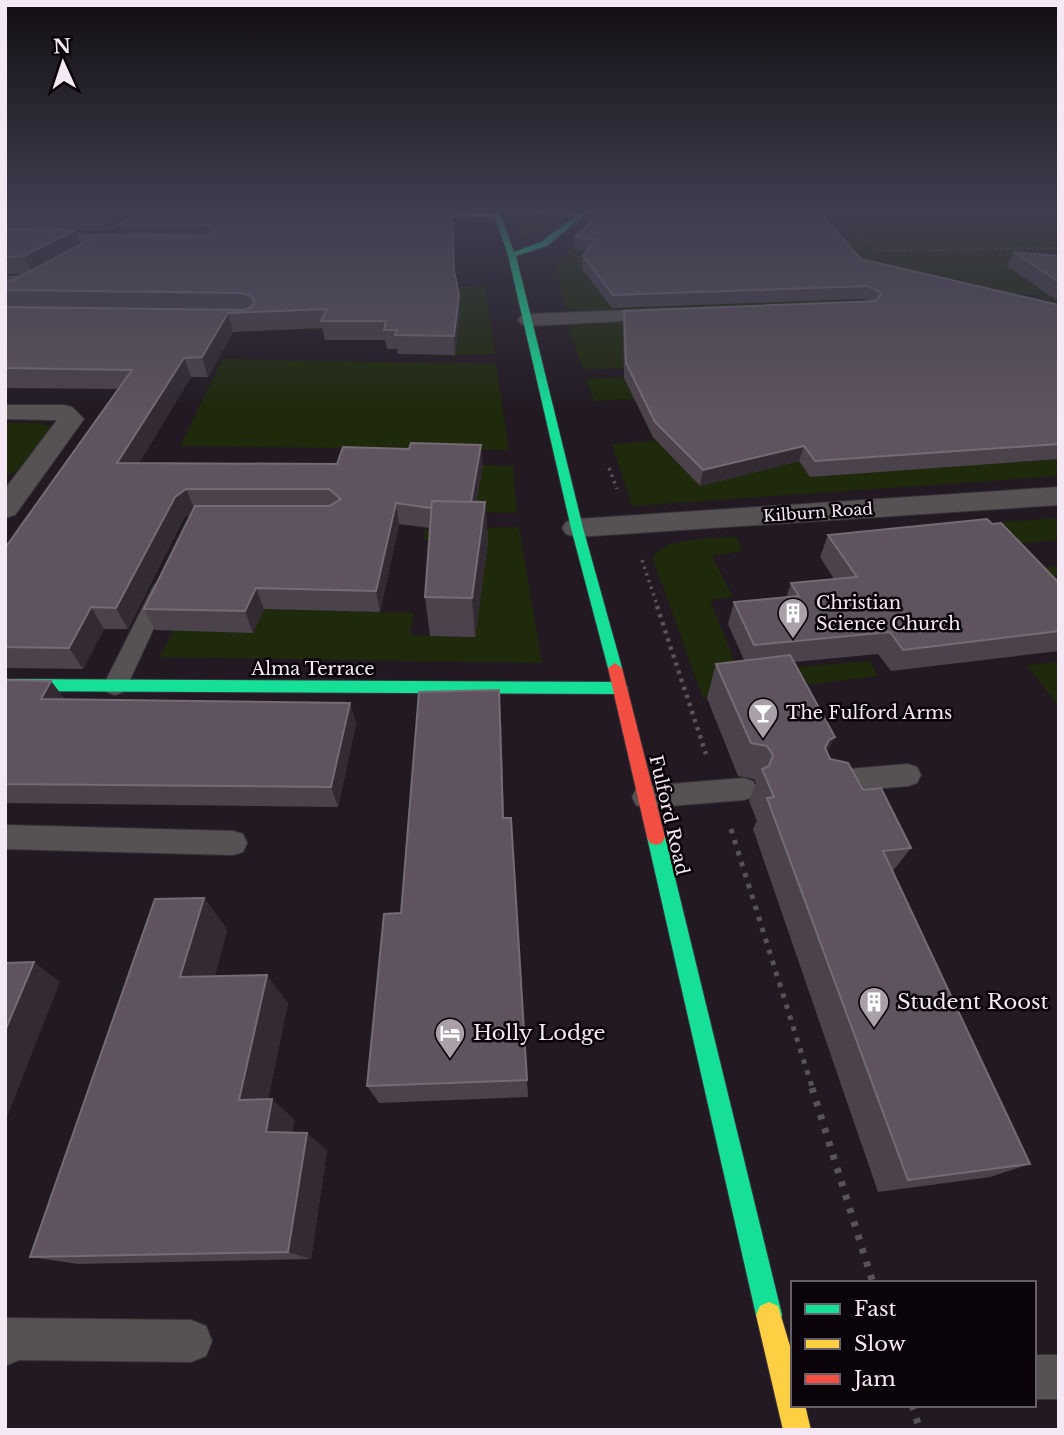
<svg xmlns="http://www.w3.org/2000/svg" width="1064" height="1435" font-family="'Libre Baskerville',serif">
  <rect width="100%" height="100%" fill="#221922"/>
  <!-- green -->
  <path fill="#1f290c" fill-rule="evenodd" d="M766,211H1059V308L1034,294L1010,295L950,466L1059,459V476L632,506L612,444L654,441L634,399L594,401L586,379L624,377L634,397L766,366L583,369L568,327L576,323L849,313L856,322L876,295L833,297L839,303L576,313L565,307L555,267L588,232L714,228ZM623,330L665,365L623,364ZM792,451L899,469L810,477Z
    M516,215L563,216L533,239L521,235Z
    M485,286L495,354L453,355L459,334L284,329L455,287ZM460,308L458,326L406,327L408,309Z
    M223,359L496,364L509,450L180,446Z
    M5,423H41L50,426V433L26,466L5,477Z
    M483,465L513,466L517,513L474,512Z
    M1059,518V540L1009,544L1030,568L1059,566V617L972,524Z
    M519,527L542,663L160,657L225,529L253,633L264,609L414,613L410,635L474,637L487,541L424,539L425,529Z
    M736,537L743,551L712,556L733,597L710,600L739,672L870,661L878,676L703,698L653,559C662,536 713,539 736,537Z
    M1059,662V707L1027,665Z"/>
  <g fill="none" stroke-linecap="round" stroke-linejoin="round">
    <!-- lane casing -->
    <g stroke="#3a333a" stroke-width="2">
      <path id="lane" d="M5,276H39L45,280L39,284H5Z
        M162,582L169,584L172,589L127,686L123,692L115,695L107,692L103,686L152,589L155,584Z
        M908,764L917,767L921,775L917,783L908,786L825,793L816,790L812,782L816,774L825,771Z
        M744,778L753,781L757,789L753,797L744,800L645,808L636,805L632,797L636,789L645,786Z
        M5,825L233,831L243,834L247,843L243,852L233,855L5,849Z
        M7,1318L191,1320L206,1326L212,1341L206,1356L191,1362L19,1360L5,1366Z
        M1034,1355H1059V1399H1034Z"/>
    </g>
    <!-- street casing -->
    <g stroke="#3a333a" stroke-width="2">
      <path id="street" d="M5,233L112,234L121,239L112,244L5,243Z
        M676,308L683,310L686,314L683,318L528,326L521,324L518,320L521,316L528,314Z
        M5,405H63L72,407L84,419L15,515L5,518V489L57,420L5,419Z
        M1059,487V505L577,537L566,534L562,528L566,522L577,519Z"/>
    </g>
    <!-- fast casing -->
    <g stroke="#3a333a" stroke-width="2">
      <path id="fast" d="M493,211H499L514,252L541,242L582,211H589L547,246L516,256L583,528L622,668L615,673L608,668L571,528L508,255Z
        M5,679L620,682L628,688L620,694L5,691Z
        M656,829L662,831L665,837L782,1315L778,1324L769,1328L760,1324L756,1315L647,837L650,831Z"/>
    </g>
    <!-- slow casing -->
    <g stroke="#3a333a" stroke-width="2">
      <path id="slow" d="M509,211L586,214L583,216Z
        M498,213L500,216L399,218L396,216Z
        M769,1302L778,1306L793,1356V1405H805L811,1430H783L756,1315L760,1306Z"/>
    </g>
    <!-- jam casing -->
    <g stroke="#3a333a" stroke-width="2">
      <path id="jam" d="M615,663L622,668L665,837L662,843L656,845L650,843L647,837L608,668Z"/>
    </g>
    <!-- path-far4 -->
    <path stroke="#585355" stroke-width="2" stroke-dasharray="2 2.5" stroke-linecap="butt" d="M836,211L878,251L1059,248"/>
    <!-- path-far3 -->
    <path stroke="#585355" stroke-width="3.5" stroke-dasharray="2.5 4.5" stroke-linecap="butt" d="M609,468L617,489
      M642,560L658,608"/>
    <!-- path-far2 -->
    <path stroke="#585355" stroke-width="4.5" stroke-dasharray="3.5 5" stroke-linecap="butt" d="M657,606L706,754"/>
    <!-- path-far1 -->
    <path stroke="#585355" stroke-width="5" stroke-dasharray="4.5 7" stroke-linecap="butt" d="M731,829L813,1090"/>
    <!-- path -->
    <path stroke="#585355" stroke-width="7" stroke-dasharray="5 9" stroke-linecap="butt" d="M812,1088L873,1283
      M912,1405L920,1430"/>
    <!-- lane -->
    <use href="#lane" fill="#565152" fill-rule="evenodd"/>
    <!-- street -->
    <use href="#street" fill="#565152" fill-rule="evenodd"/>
    <!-- fast -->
    <use href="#fast" fill="#16e098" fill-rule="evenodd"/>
    <!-- slow -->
    <use href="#slow" fill="#ffcf43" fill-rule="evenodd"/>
    <!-- jam -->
    <use href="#jam" fill="#f24e42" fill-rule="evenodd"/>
  </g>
  <!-- wall -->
  <path fill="#4c424c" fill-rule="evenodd" d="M5,211H452L455,274L460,313L455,355L398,354L397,349H387L385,340H325L322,328L233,332L208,377H191L139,463L483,465L476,502H485L488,541L475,637L430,636L425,597L430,528L399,524L380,612L264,609L253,633L155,630L144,609L192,512L184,518L128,629H104L83,669L5,668V548L118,389L5,388V282L6,284L26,274H5ZM119,226L122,235L81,244L76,231H110Z
    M599,211H673L737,219L738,218L736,216L700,211H808L807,214L861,259L1059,305V459L810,477L799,461L700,486L653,437L624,378L623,325L624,311L868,301L864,299L612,308L582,269L583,256L587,251L574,249L575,237L602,211Z
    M1014,252L1059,256V302L1007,266Z
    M828,535L1059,583V651L891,671L878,654L794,662L830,759L863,790L911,848L893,871L1030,1164L990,1177L878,1192L753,829L757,821L749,801L756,783L754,779L738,776L707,698L716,664L744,660L728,624L734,602L786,598L791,583L834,579L820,557Z
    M5,680L51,681L65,700L350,703L356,724L338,807L5,803Z
    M501,721L504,818L527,1080L528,1097L379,1103L367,1086L401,913Z
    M204,898L227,930L215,976L288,1003L268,1099L294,1119L292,1132L327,1150L311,1259L78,1264L30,1257Z"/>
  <!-- shaded-wall -->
  <path fill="#332a33" d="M112,211H148L118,225L119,226L110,231L103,215Z
    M75,230L82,246L32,273L24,256Z
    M459,295L460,313L455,355L454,336Z
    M228,313L233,332L208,377L202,357Z
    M184,358L191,377L127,483L117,463Z
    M481,445L483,465L471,534L469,513Z
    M804,446L799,461L700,486L703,470Z
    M186,489L195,510L184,518L128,629L116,608L175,497Z
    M485,502L488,541L475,637L472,598Z
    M396,503L399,524L380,612L376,591Z
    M256,588L264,609L253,633L245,611Z
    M91,607L104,629L83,669L69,648Z
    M51,681L67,702L41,699Z
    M499,690L501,721L504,847L503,818Z
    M350,703L356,724L338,807L331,787Z
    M835,737L818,770L813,773L829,740Z
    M204,898L227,930L208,1004L180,977Z
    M34,962L60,982L5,1122V1031Z
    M267,975L288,1003L264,1119L239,1100Z
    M272,1099L294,1119L289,1149L266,1132Z
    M307,1133L327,1150L311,1259L288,1252Z"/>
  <!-- building -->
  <path fill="#5e535e" stroke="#756b75" stroke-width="2" d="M5,211H112L103,215L5,214Z
    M145,211H452L454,270L459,295L454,336L395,335L397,330H384L386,321H321L327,309L228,313L202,357L184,358L117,463L337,464L343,447L409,449L411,443L481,445L471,502L432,501L431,508L396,503L376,591L256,588L245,611L144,609L195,506H329L341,499L329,489H186L175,497L116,608L91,607L69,648L5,647V548L132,370L5,368V307L242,310L250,308L255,302L251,296L242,293L5,290V284L99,235L206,236L215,231L206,225H118Z
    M602,211H673L737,219L748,212L746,211H806L805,214L823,216L861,259L1059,305V444L815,461L804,446L703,470L655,422L626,363L624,311L876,301L881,293L868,286L613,295L583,256L595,240L575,237Z
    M5,229L75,230L24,256L5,257Z
    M1014,252L1059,256V282Z
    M432,501L485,502L472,598L425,597Z
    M987,519L992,524L1001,523L1059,583V631L903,650L890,632L754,645L734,602L799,596L791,583L857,577L828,535Z
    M790,655L835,737L829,740L825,748L830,759L848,763L863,790L881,788L911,848L883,851L1030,1164L908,1180L767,798L774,797L762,769L769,766L773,755L767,746L751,743L716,664Z
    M5,680L51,681L41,699L350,703L331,787L5,784Z
    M499,690L503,818H511L527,1080L367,1086L384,914L401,913L419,692Z
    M204,898L180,977L267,975L239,1100L272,1099L266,1132L307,1133L288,1252L30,1257L155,899Z
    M34,962L5,1031V963Z"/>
  <!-- sky -->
  <linearGradient id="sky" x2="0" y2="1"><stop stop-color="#130e13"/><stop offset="0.51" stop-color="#3e3e4f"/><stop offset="1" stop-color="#3e3e4f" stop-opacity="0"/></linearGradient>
  <rect width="1064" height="412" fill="url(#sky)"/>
  <!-- icons -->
  <defs>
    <g id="building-pin" transform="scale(1.575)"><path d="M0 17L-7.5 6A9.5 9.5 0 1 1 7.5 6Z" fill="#aaa0aa" stroke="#0a040a"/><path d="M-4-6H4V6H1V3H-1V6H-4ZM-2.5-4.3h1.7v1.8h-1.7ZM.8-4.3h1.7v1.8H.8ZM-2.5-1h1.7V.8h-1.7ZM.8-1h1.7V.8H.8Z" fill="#fff"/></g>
    <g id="bar-pin" transform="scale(1.575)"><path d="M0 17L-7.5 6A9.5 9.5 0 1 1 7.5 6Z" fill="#aaa0aa" stroke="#0a040a"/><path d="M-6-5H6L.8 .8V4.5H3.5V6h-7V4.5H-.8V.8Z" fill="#fff"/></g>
    <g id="hotel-pin" transform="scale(1.575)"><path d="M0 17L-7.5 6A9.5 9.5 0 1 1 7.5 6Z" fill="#aaa0aa" stroke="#0a040a"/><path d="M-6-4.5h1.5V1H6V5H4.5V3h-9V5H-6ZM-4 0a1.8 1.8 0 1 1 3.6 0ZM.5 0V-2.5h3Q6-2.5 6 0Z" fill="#fff"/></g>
  </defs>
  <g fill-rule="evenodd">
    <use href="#building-pin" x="793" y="613"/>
    <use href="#bar-pin" x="763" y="713"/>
    <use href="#building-pin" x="874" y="1002"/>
    <use href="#hotel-pin" x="450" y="1033"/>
  </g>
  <g text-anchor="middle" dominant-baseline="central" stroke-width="5" stroke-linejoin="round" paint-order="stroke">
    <!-- far-street labels -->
    <g font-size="16" fill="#f3e8f3" stroke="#0a040a">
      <text transform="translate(818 512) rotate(-4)">Kilburn Road</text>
    </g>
    <!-- poi labels -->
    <g font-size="18" fill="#f3e8f3" stroke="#0a040a" text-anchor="start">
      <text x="816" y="603">Christian<tspan x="816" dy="21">Science Church</tspan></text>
      <text x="786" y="713">The Fulford Arms</text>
    </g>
    <!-- street labels -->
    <g font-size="18" fill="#f3e8f3" stroke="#0a040a">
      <text x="313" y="669">Alma Terrace</text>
      <text transform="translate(669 815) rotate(77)">Fulford Road</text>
    </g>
    <!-- near-poi labels -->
    <g font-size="21" fill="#f3e8f3" stroke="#0a040a" text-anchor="start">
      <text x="897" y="1002">Student Roost</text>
      <text x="473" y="1033">Holly Lodge</text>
    </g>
  </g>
  <!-- border -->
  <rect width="1064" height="1435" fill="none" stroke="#f3e8f3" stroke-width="14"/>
  <!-- legend -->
  <rect x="791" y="1281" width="245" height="126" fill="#0a040a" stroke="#675f67" stroke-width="2"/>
  <rect x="805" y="1304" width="35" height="10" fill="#16e098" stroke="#675f67" stroke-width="2"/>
  <text x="854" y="1316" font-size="21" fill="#f3e8f3">Fast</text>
  <rect x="805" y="1339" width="35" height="10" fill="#ffcf43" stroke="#675f67" stroke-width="2"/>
  <text x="854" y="1351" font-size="21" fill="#f3e8f3">Slow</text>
  <rect x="805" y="1374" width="35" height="10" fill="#f24e42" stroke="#675f67" stroke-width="2"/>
  <text x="854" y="1386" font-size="21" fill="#f3e8f3">Jam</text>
  <!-- north arrow -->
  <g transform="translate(63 63) rotate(357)" stroke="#0a040a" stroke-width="5" paint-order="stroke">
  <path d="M0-5L12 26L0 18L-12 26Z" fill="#f3e8f3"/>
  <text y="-10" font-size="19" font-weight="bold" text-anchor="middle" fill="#f3e8f3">N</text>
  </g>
</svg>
